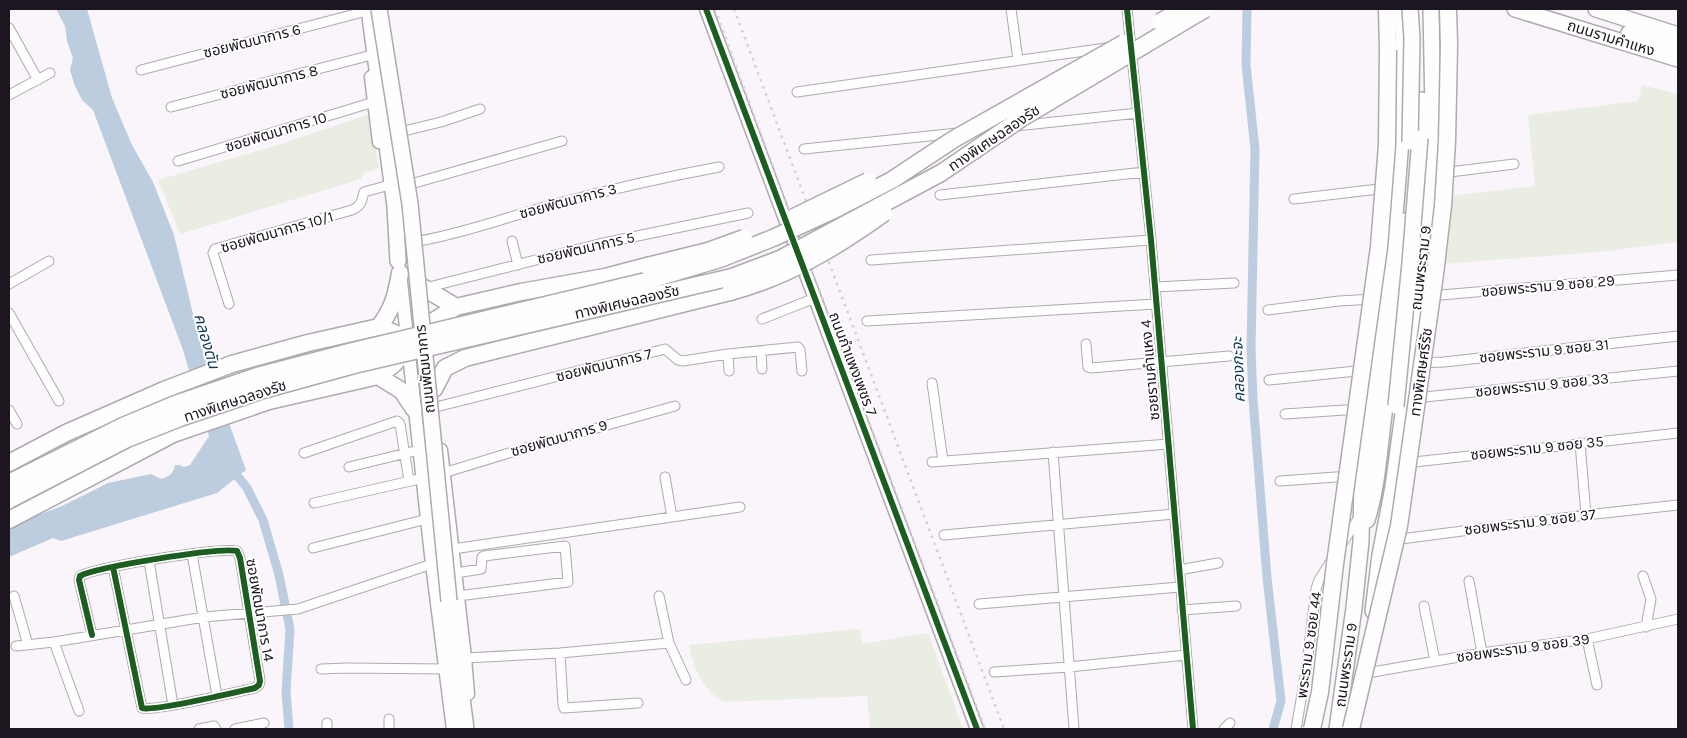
<svg xmlns="http://www.w3.org/2000/svg" width="1687" height="738" font-family="Karla,'Noto Sans Thai',sans-serif">
  <rect width="100%" height="100%" fill="#faf5fa"/>
  <!-- green -->
  <path fill="#eaede2" d="M1642,85L1678,94V242L1598,252L1429,265L1436,198L1535,186L1528,115L1638,101Z
    M370,114L379,168L364,173L361,179L180,234L158,180L284,143Z
    M860,629L862,644L928,633L963,729H870L867,696L724,702C704,692 692,666 689,645Z"/>
  <!-- water -->
  <path fill="#bccde0" d="M56,9H87L112,98L132,145L153,182L174,235L200,343L246,470L217,493L61,541L53,538L9,557V526L62,506L108,483L151,474L161,479C168,477 174,474 175,465H179L184,467L190,465L209,436L183,350L93,110L82,100L75,86L70,70L73,58L67,41L65,26Z"/>
  <g fill="none" stroke-linecap="round" stroke-linejoin="round">
    <!-- canal -->
    <path stroke="#bccde0" stroke-width="9" d="M1247,9L1246,65L1255,149L1251,349L1253,399L1267,578L1281,701L1273,729
      M231,468L247,488L263,520L279,575L290,629L286,692L289,729"/>
    <!-- street casing -->
    <g stroke="#afa9b0" stroke-width="11">
      <path id="street" d="M1011,9L1018,60
        M1127,9L1151,240L1193,729
        M9,28L38,80
        M141,70L363,12
        M797,92L1106,48
        M9,95L50,73
        M171,107L368,56
        M1016,126L1138,113
        M404,131L441,122L480,109
        M804,149L958,133
        M178,161L374,102
        M1442,173L1514,164
        M411,184L562,141
        M940,195L1144,172
        M1294,199L1387,188
        M419,241C467,233 512,215 559,203C612,189 665,177 719,167
        M512,241L518,265
        M871,260L1151,240
        M9,284L49,261
        M1155,287L1234,283
        M425,288L599,244L748,213
        M1429,296L1678,275
        M229,304L213,253L215,249L352,210C361,206 362,201 364,192L386,186
        M1268,310L1339,301L1374,299
        M9,313L59,401
        M762,319L815,298
        M867,321L1156,304
        M1086,344L1088,367L1091,368L1229,356
        M761,351L762,369
        M728,354L729,371
        M1420,363L1444,362L1678,336
        M1269,380L1366,370
        M932,383L943,461
        M1415,398L1678,371
        M436,407L665,349L678,360L683,361L728,354L798,347L800,350L802,371
        M9,410L17,424
        M1285,414L1360,409
        M1580,443L1586,515
        M1053,452L1074,729
        M304,453L397,421L400,424L409,481
        M932,462L1169,444
        M1405,463L1678,433
        M349,467L419,450
        M440,474L522,449L675,406
        M665,477L672,517
        M1280,481L1350,476
        M314,503L428,477
        M944,535L1174,514
        M1393,540L1586,515L1678,505
        M1341,545L1360,516
        M313,548L427,519
        M453,549L740,507
        M192,554L217,696
        M149,561L173,705
        M1179,570L1218,563
        M456,573L481,569L482,557L484,556L565,546L568,582L458,596
        M1643,576L1651,599L1646,627
        M1469,581L1482,653
        M14,596L28,645
        M659,596L669,643L686,680
        M979,604L1180,587
        M1424,606L1435,661
        M1182,610L1236,606
        M92,635L79,580L80,576C97,567 219,547 237,551L240,558L260,681L259,685L255,688C237,692 153,712 142,708L113,567
        M1587,639L1597,685
        M54,642L79,711
        M16,646L54,642L204,617L298,609L432,564
        M560,653L563,705L564,708L638,703
        M465,658L560,653L669,643
        M321,669L347,668L445,669
        M994,672L1069,667L1186,655
        M1367,673L1482,653L1587,639L1678,619
        M389,719V729
        M327,723V729
        M199,729L214,726L216,729
        M235,729L264,723
        M1224,729L1230,723
        M1296,729L1306,671L1316,589L1319,580L1333,558"/>
    </g>
    <!-- secondary casing -->
    <g stroke="#afa9b0" stroke-width="15">
      <path id="secondary" d="M706,9L977,729
        M371,77L379,142
        M401,282L432,564L453,729
        M441,450L465,658L468,694"/>
    </g>
    <!-- primary casing -->
    <g stroke="#afa9b0" stroke-width="18">
      <path id="primary" d="M369,9L395,206L398,261
        M1515,9L1678,59
        M1596,9L1678,35
        M1629,33L1678,48
        M1420,138L1422,100
        M1367,520C1377,488 1379,455 1383,422C1392,355 1400,288 1405,221
        M449,601L466,729
        M1373,611L1380,555L1393,487L1426,244L1431,164L1433,111L1431,9
        M1337,729L1354,608L1361,541L1362,475L1377,369L1384,299L1392,253L1403,116L1404,62L1402,9"/>
    </g>
    <!-- highway casing -->
    <g stroke="#afa9b0" stroke-width="19">
      <path id="highway" d="M1387,9L1388,50
        M424,288L456,307
        M427,325L456,307L521,292L605,277L647,266
        M379,327C393,308 396,296 400,273
        M378,376L402,391L414,409
        M434,389L445,368L465,358L730,292
        M9,463L66,433L164,390L232,364L308,343L379,327L407,338
        M9,520L173,434L269,401L378,376L394,364L408,348"/>
    </g>
    <!-- street -->
    <use href="#street" stroke="#fefefe" stroke-width="9"/>
    <!-- secondary -->
    <use href="#secondary" stroke="#fefefe" stroke-width="12"/>
    <!-- primary -->
    <use href="#primary" stroke="#fefefe" stroke-width="15"/>
    <!-- highway -->
    <use href="#highway" stroke="#fefefe" stroke-width="16"/>
    <!-- rail -->
    <path stroke="#d2d0d3" stroke-width="2.5" stroke-dasharray="2.5 5" stroke-linecap="butt" d="M715,9L784,197L985,729
      M734,9L1004,729"/>
    <!-- primary-bridge casing -->
    <g stroke="#afa9b0" stroke-width="18" stroke-linecap="butt">
      <path id="primary-bridge" d="M379,9L410,204L449,601
        M1410,9L1412,38L1410,142
        M1396,406L1410,263L1420,138"/>
    </g>
    <!-- highway-bridge casing -->
    <g stroke="#afa9b0" stroke-width="19" stroke-linecap="butt">
      <path id="highway-bridge" d="M1160,22L1183,9
        M794,217L868,181
        M647,266L708,251L744,238
        M730,292C787,277 837,247 884,213
        M9,483L123,426L178,403L257,376L349,352L646,281L720,259L773,238L836,209L892,180L954,139L1124,43
        M9,500L127,439L180,418L263,390L354,365L732,277L780,259L941,173L1025,116L1205,9
        M1312,729L1320,692L1335,564L1379,247L1387,145L1388,50
        M1351,729L1399,526L1435,274L1443,206L1447,141L1449,45L1448,9"/>
    </g>
    <!-- primary-bridge -->
    <use href="#primary-bridge" stroke="#fefefe" stroke-width="15"/>
    <!-- highway-bridge -->
    <use href="#highway-bridge" stroke="#fefefe" stroke-width="16"/>
    <!-- cycleway casing -->
    <g stroke="#fff" stroke-width="9">
      <path id="cycleway" d="M706,9L977,729
        M1127,9L1151,240L1193,729
        M92,635L79,580L80,576C97,567 219,547 237,551L240,558L260,681L259,685L255,688C237,692 153,712 142,708L113,567"/>
    </g>
    <!-- cycleway -->
    <use href="#cycleway" stroke="#1b5e20" stroke-width="6"/>
  </g>
  <g text-anchor="middle" dominant-baseline="central" stroke-width="4" stroke-linejoin="round" paint-order="stroke">
    <!-- street labels -->
    <g font-size="15" fill="#1d151f" stroke="#fff">
      <text transform="translate(1611 38) rotate(17)">ถนนรามคำแหง</text>
      <text transform="translate(252 41) rotate(-14)">ซอยพัฒนาการ 6</text>
      <text transform="translate(269 82) rotate(-14)">ซอยพัฒนาการ 8</text>
      <text transform="translate(276 132) rotate(-17)">ซอยพัฒนาการ 10</text>
      <text transform="translate(994 138) rotate(-34)">ทางพิเศษฉลองรัช</text>
      <text transform="translate(568 201) rotate(-15)">ซอยพัฒนาการ 3</text>
      <text transform="translate(277 232) rotate(-16)">ซอยพัฒนาการ 10/1</text>
      <text transform="translate(586 248) rotate(-13)">ซอยพัฒนาการ 5</text>
      <text transform="translate(1421 268) rotate(-83)">ถนนพระราม 9</text>
      <text transform="translate(1548 286) rotate(-5)">ซอยพระราม 9 ซอย 29</text>
      <text transform="translate(627 302) rotate(-13)">ทางพิเศษฉลองรัช</text>
      <text transform="translate(1544 351) rotate(-6)">ซอยพระราม 9 ซอย 31</text>
      <text transform="translate(853 364) rotate(69)">ถนนกำแพงเพชร 7</text>
      <text transform="translate(604 365) rotate(-14)">ซอยพัฒนาการ 7</text>
      <text transform="translate(425 369) rotate(-96)">ถนนพัฒนาการ</text>
      <text transform="translate(1150 370) rotate(-95)">ซอยรามคำแหง 4</text>
      <text transform="translate(1421 372) rotate(-82)">ทางพิเศษศรีรัช</text>
      <text transform="translate(1542 385) rotate(-6)">ซอยพระราม 9 ซอย 33</text>
      <text transform="translate(235 401) rotate(-18)">ทางพิเศษฉลองรัช</text>
      <text transform="translate(559 438) rotate(-16)">ซอยพัฒนาการ 9</text>
      <text transform="translate(1537 448) rotate(-6)">ซอยพระราม 9 ซอย 35</text>
      <text transform="translate(1530 522) rotate(-7)">ซอยพระราม 9 ซอย 37</text>
      <text transform="translate(260 610) rotate(80)">ซอยพัฒนาการ 14</text>
      <text transform="translate(1309 645) rotate(-82)">พระราม 9 ซอย 44</text>
      <text transform="translate(1523 648) rotate(-8)">ซอยพระราม 9 ซอย 39</text>
      <text transform="translate(1346 665) rotate(-82)">ถนนพระราม 9</text>
    </g>
    <!-- water labels -->
    <g font-size="16" font-style="italic" fill="#0f385a" stroke="#fff">
      <text transform="translate(207 341) rotate(74)">คลองตัน</text>
      <text transform="translate(1238 370) rotate(-92)">คลองกะจะ</text>
    </g>
  </g>
  <!-- border -->
  <rect width="1687" height="738" fill="none" stroke="#1d151f" stroke-width="20"/>
</svg>
